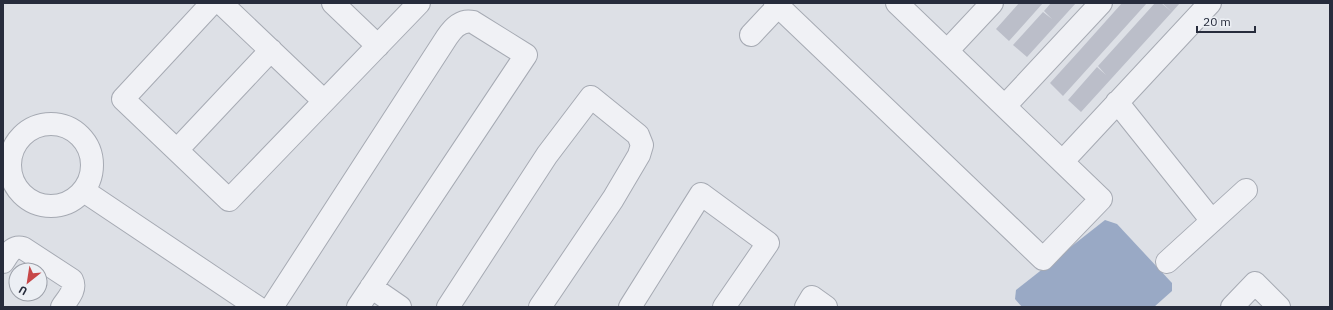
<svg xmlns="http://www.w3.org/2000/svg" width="1333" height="310" font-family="'IBM Plex Sans',sans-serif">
  <rect width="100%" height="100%" fill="#dde0e6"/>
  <!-- water -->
  <path fill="#99a9c5" d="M1105,220L1117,224L1172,283V291L1154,307H1022L1015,299L1016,290Z"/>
  <!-- building -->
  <path fill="#bbbec9" d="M1019,3H1043L1009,41L996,29Z
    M1051,3H1076L1027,57L1013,45L1043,12L1052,19L1044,11Z
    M1122,3H1147L1063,96L1050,83L1080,50L1088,58L1080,50Z
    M1155,3H1161L1172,12L1081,112L1068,100L1097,67L1106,75L1098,66Z
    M1162,3H1180L1172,12Z"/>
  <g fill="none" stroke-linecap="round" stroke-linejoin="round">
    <!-- minor casing -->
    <g stroke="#a6aab3" stroke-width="24">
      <path id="minor" d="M212,3L123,99L229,200L419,3
        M221,3L324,101
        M333,3L378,46
        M775,3L1043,259L1101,199L897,3
        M751,35L781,3
        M947,51L992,3
        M1117,102L1212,221
        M1005,106L1101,3
        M10 165a41 41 0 1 1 82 0a41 41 0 1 1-82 0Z
        M177,150L271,50
        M1063,161L1210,3
        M84,191L257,307
        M3,262C8,255 12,245 23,248L72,280C77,290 67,299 62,307
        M1167,262L1246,190
        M371,287L400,307
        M272,307L447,37C453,28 461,19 473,22L526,55L358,307
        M448,307L547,155L591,97L638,135L642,145L639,155L613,199L540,307
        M630,307L701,194L768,243L724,307
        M806,307L812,297L826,307
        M1232,307L1255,283L1279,307"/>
    </g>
    <!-- minor -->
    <use href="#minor" stroke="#f0f1f5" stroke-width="22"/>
  </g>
  <!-- border -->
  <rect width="1333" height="310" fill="none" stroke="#272c3c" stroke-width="8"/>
  <!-- north arrow -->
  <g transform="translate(28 282) rotate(210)"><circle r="19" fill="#eceff4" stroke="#9da1aa"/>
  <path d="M0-3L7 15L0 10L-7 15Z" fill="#c74748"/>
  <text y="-6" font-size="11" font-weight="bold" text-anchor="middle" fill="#272c3c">U</text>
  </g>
  <!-- scale -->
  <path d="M1197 26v6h58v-6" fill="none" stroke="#272c3c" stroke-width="2"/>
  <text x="1203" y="26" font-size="12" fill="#272c3c" stroke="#eceff4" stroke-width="3" paint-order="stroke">20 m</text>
</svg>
